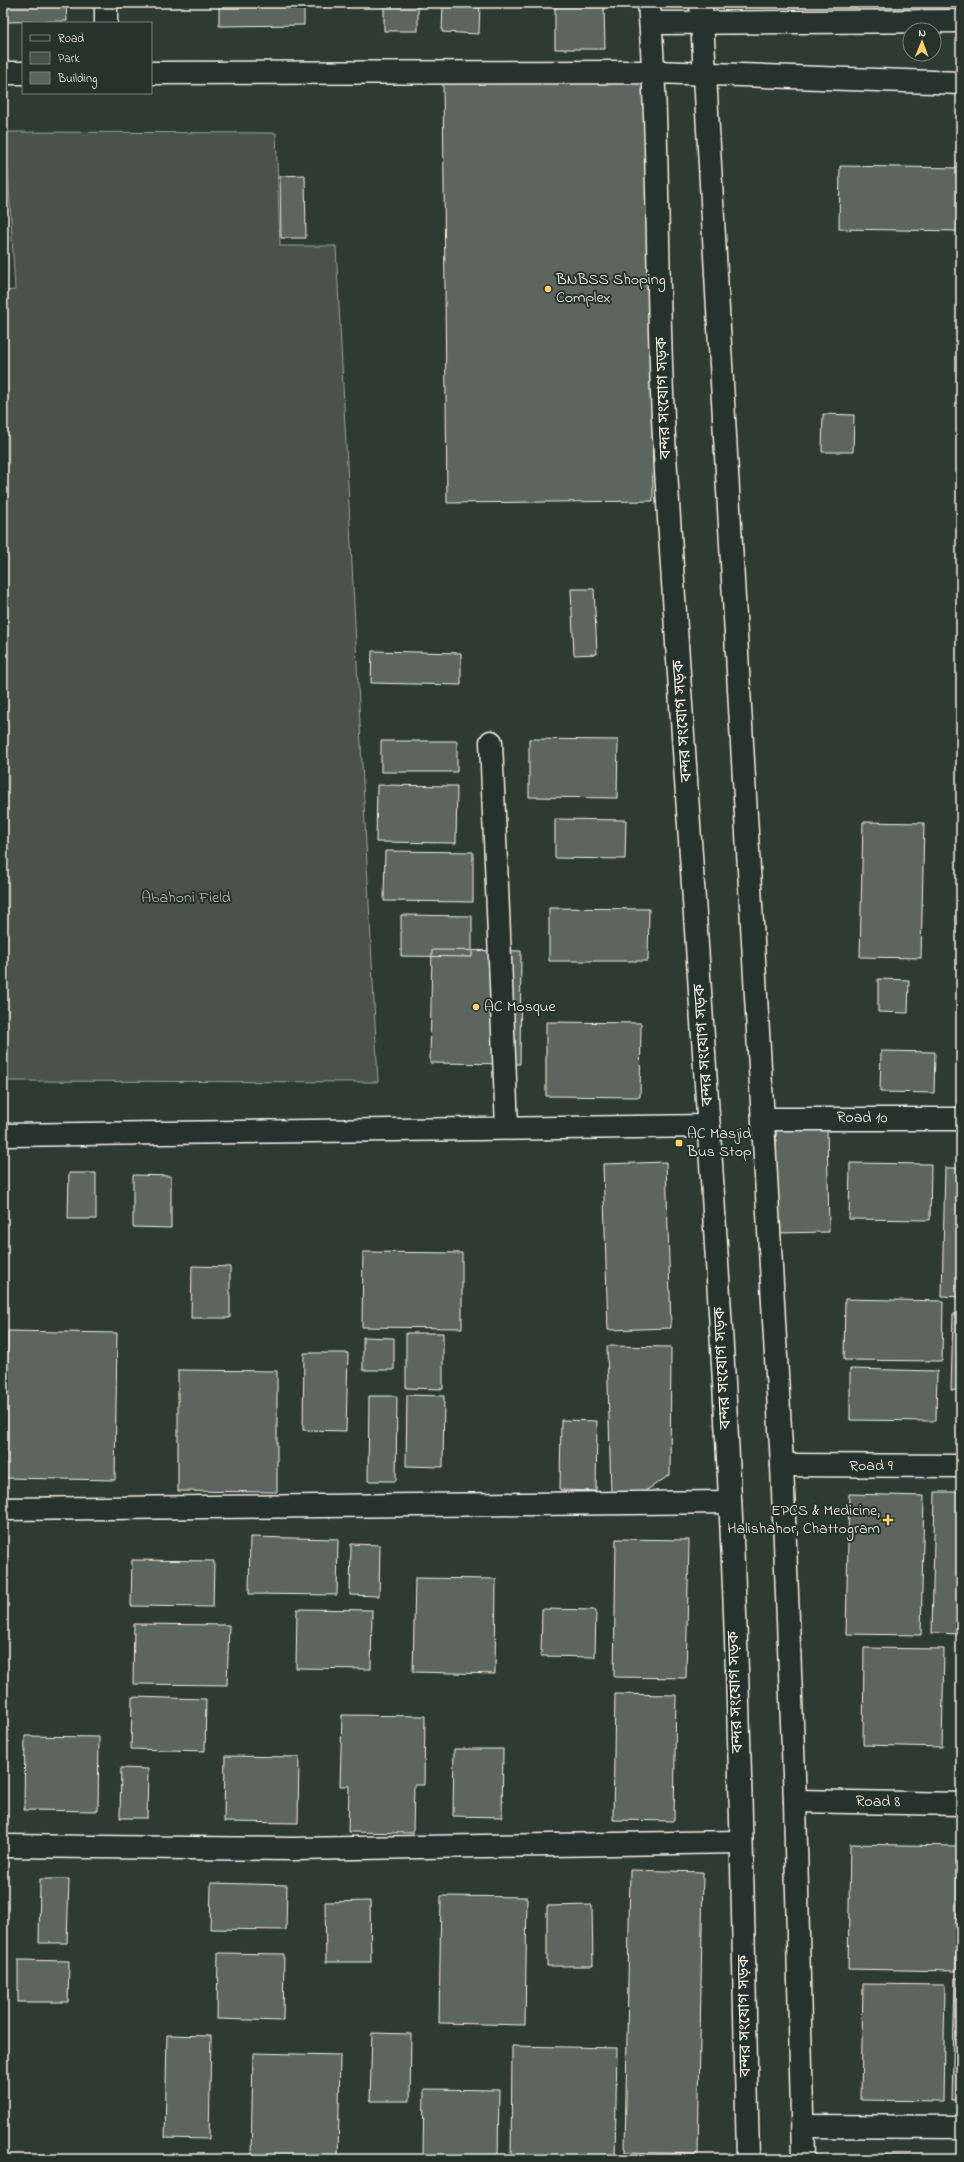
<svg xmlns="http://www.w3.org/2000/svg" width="964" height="2162" font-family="'Indie Flower','Noto Sans Bengali',sans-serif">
  <rect width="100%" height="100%" fill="#2e3b34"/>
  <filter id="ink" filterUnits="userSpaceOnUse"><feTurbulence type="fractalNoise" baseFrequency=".025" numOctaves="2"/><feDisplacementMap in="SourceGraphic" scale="8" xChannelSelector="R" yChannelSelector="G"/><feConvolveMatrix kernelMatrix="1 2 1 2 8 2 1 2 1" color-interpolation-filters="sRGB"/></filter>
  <g filter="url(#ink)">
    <!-- green -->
    <path fill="#48524c" stroke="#9ea29a" d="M6,132L276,133L280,246H336L378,1082L3,1081V291L15,290Z"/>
    <!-- building -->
    <path fill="#5c655e" stroke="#f4f1e8" d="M3,3H66L67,21L3,22Z
      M219,3H304V25L219,26Z
      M384,3H418V31H384Z
      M443,3H480L479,34L442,32Z
      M891,3H943V4Z
      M555,6H604L605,49H555Z
      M649,75L653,501L447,503L443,77Z
      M840,166L959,168L958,231L839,229Z
      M305,175L306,238H281L280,176Z
      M823,414L854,415L853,452H822Z
      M571,589H594L597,654L574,655Z
      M372,651L461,653V685L371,683Z
      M529,739L618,740L617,798L529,797Z
      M381,741H457V772H381Z
      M377,785L457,786L456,843L376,842Z
      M555,819L626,820L625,859L555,858Z
      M863,822L924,823L921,958L860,957Z
      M385,851L473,852V902L384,901Z
      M549,908L649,909L648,961H549Z
      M401,915L472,916V957L401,956Z
      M432,950L521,951L520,1064L430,1063Z
      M878,979L909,980L908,1013L878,1012Z
      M546,1022L641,1023L640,1097L546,1096Z
      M881,1051L935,1052L934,1093L880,1092Z
      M827,1129L829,1232L777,1233L776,1130Z
      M666,1162L671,1328L608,1330L603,1164Z
      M850,1163L931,1164L930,1220L849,1219Z
      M945,1168H961V1297L942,1296Z
      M69,1173H96V1219H68Z
      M133,1175L171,1176V1228L133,1227Z
      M363,1252L462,1253V1328L362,1327Z
      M192,1266L230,1267V1318H191Z
      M845,1299L943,1301L942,1361L844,1360Z
      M953,1314H961V1391L951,1390Z
      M8,1331L117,1333L115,1480L6,1478Z
      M406,1333H443V1389L406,1388Z
      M363,1337L394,1338V1370H363Z
      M607,1346L671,1347L670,1475L642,1493L611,1492Z
      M304,1353H348L346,1431L303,1430Z
      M850,1369L937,1371L936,1421L850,1420Z
      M178,1370L277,1371V1492L178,1491Z
      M407,1395L444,1396L443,1467L406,1466Z
      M369,1396H397L396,1481H368Z
      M561,1420L597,1421L596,1491L560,1490Z
      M935,1492H961V1634L932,1633Z
      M849,1494L924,1496L921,1635L846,1634Z
      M250,1537L338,1539L337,1595L249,1594Z
      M616,1539L689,1540L686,1678L614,1677Z
      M351,1544L380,1545L379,1596L350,1595Z
      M132,1560L214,1561L213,1607L131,1606Z
      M415,1578L496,1579L495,1674L413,1672Z
      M297,1609L372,1610L371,1669L296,1668Z
      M542,1609L596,1610L595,1657L541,1656Z
      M134,1624L229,1625L227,1685L133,1684Z
      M864,1648L944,1649L942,1747L863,1745Z
      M960,1659H961V1737H959Z
      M615,1694L676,1695L674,1821L613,1820Z
      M132,1697L206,1699L205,1751L131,1749Z
      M342,1715L425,1716L424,1785H414L413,1833L348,1832L349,1786H340Z
      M25,1736L99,1737L98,1811L24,1810Z
      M454,1749H503L502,1817L453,1816Z
      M225,1756L299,1757L298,1823L224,1822Z
      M121,1768L148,1769L147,1818H120Z
      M850,1844L958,1846L956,1971L848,1969Z
      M630,1870L703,1872L698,2154L625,2152Z
      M40,1879H69L67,1943H39Z
      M211,1883L287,1885L286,1930L210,1929Z
      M441,1896L527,1897L525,2025L439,2023Z
      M370,1901L371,1962H326L325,1902Z
      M592,1905L593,1966H547V1906Z
      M218,1953L284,1954L283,2021L217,2019Z
      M18,1960L69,1961L68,2002H18Z
      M955,1978H961V2100H952Z
      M863,1984L945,1985L943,2101L861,2100Z
      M372,2033L411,2034L410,2101H370Z
      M167,2035L211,2036L209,2139L165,2138Z
      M512,2046L617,2048L615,2159H511Z
      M253,2053L340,2055L338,2159H251Z
      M424,2089L499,2090L498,2159H423Z
      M867,2155L924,2156V2159H867Z"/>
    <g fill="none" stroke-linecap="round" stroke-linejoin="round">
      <!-- minor casing -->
      <g stroke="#f4f1e8" stroke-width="25">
        <path id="minor" d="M106,3V23
          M651,23L961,21
          M3,73H23
          M151,73L655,72L961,83
          M491,742L507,1128
          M764,1119H961
          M3,1135L709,1126
          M782,1465L961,1466
          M3,1509L730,1502
          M795,1801L961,1804
          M3,1846L292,1849L741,1842
          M803,2126L961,2127"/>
      </g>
      <!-- highway casing -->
      <g stroke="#f4f1e8" stroke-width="25">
        <path id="highway" d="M649,3C660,147 656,292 664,437C685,790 713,1144 730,1498C741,1718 743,1939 748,2159
          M701,3L782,1465L795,1801L803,2159"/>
      </g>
      <!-- minor -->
      <use href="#minor" stroke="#26332d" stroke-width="22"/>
      <!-- highway -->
      <use href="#highway" stroke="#26332d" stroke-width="22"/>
    </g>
  </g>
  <!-- markers -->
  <g fill="#ffd166" stroke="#26332d" stroke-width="1.5">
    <circle cx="548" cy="289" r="4"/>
    <circle cx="476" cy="1007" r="4"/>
    <rect x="675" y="1139" width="8" height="8" rx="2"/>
    <path d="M886 1514h4v4h4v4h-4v4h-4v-4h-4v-4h4z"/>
  </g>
  <g text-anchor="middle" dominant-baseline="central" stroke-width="4" stroke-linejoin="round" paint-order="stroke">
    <!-- poi labels -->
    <g font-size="16" fill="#f4f1e8" stroke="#26332d" text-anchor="start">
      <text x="556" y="280">BNBSS Shoping<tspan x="556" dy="18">Complex</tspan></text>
      <text x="484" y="1007">AC Mosque</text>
      <text x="687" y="1134">AC Masjid<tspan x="687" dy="18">Bus Stop</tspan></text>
      <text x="880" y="1511" text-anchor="end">EPCS &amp; Medicine,<tspan x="880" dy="18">Halishahor, Chattogram</tspan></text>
    </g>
    <!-- street labels -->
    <g font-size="16" fill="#f4f1e8" stroke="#26332d">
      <text transform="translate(664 398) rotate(-92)">বন্দর সংযোগ সড়ক</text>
      <text transform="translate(683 721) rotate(-94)">বন্দর সংযোগ সড়ক</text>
      <text transform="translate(704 1045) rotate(-94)">বন্দর সংযোগ সড়ক</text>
      <text transform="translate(862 1118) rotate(1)">Road 10</text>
      <text transform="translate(723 1368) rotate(-93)">বন্দর সংযোগ সড়ক</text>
      <text x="871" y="1466">Road 9</text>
      <text transform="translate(736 1692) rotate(-92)">বন্দর সংযোগ সড়ক</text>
      <text transform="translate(878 1802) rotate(1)">Road 8</text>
      <text transform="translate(745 2016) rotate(-91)">বন্দর সংযোগ সড়ক</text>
    </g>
    <!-- park labels -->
    <g font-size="16" fill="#b8b9b1" stroke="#26332d">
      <text x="186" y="898">Abahoni Field</text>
    </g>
  </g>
  <!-- margin -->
  <rect width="964" height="2162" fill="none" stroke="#26332d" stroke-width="16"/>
  <rect x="8" y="8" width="948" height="2146" fill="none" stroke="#f4f1e8" stroke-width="1.5" filter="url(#ink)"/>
  <!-- legend -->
  <rect x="22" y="22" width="130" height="72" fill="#26332d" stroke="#787f78"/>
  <rect x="30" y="35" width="20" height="6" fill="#26332d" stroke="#787f78"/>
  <text x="58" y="42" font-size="12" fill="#f4f1e8">Road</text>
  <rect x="30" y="52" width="20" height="12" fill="#48524c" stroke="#787f78"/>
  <text x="58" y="62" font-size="12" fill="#f4f1e8">Park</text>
  <rect x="30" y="72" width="20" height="12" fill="#5c655e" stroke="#787f78"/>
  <text x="58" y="82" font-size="12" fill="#f4f1e8">Building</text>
  <!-- north arrow -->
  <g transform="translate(922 42) rotate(1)"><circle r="19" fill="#26332d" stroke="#787f78"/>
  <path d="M0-3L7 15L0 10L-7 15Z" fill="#ffd166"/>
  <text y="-6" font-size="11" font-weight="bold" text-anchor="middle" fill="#f4f1e8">N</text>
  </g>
</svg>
